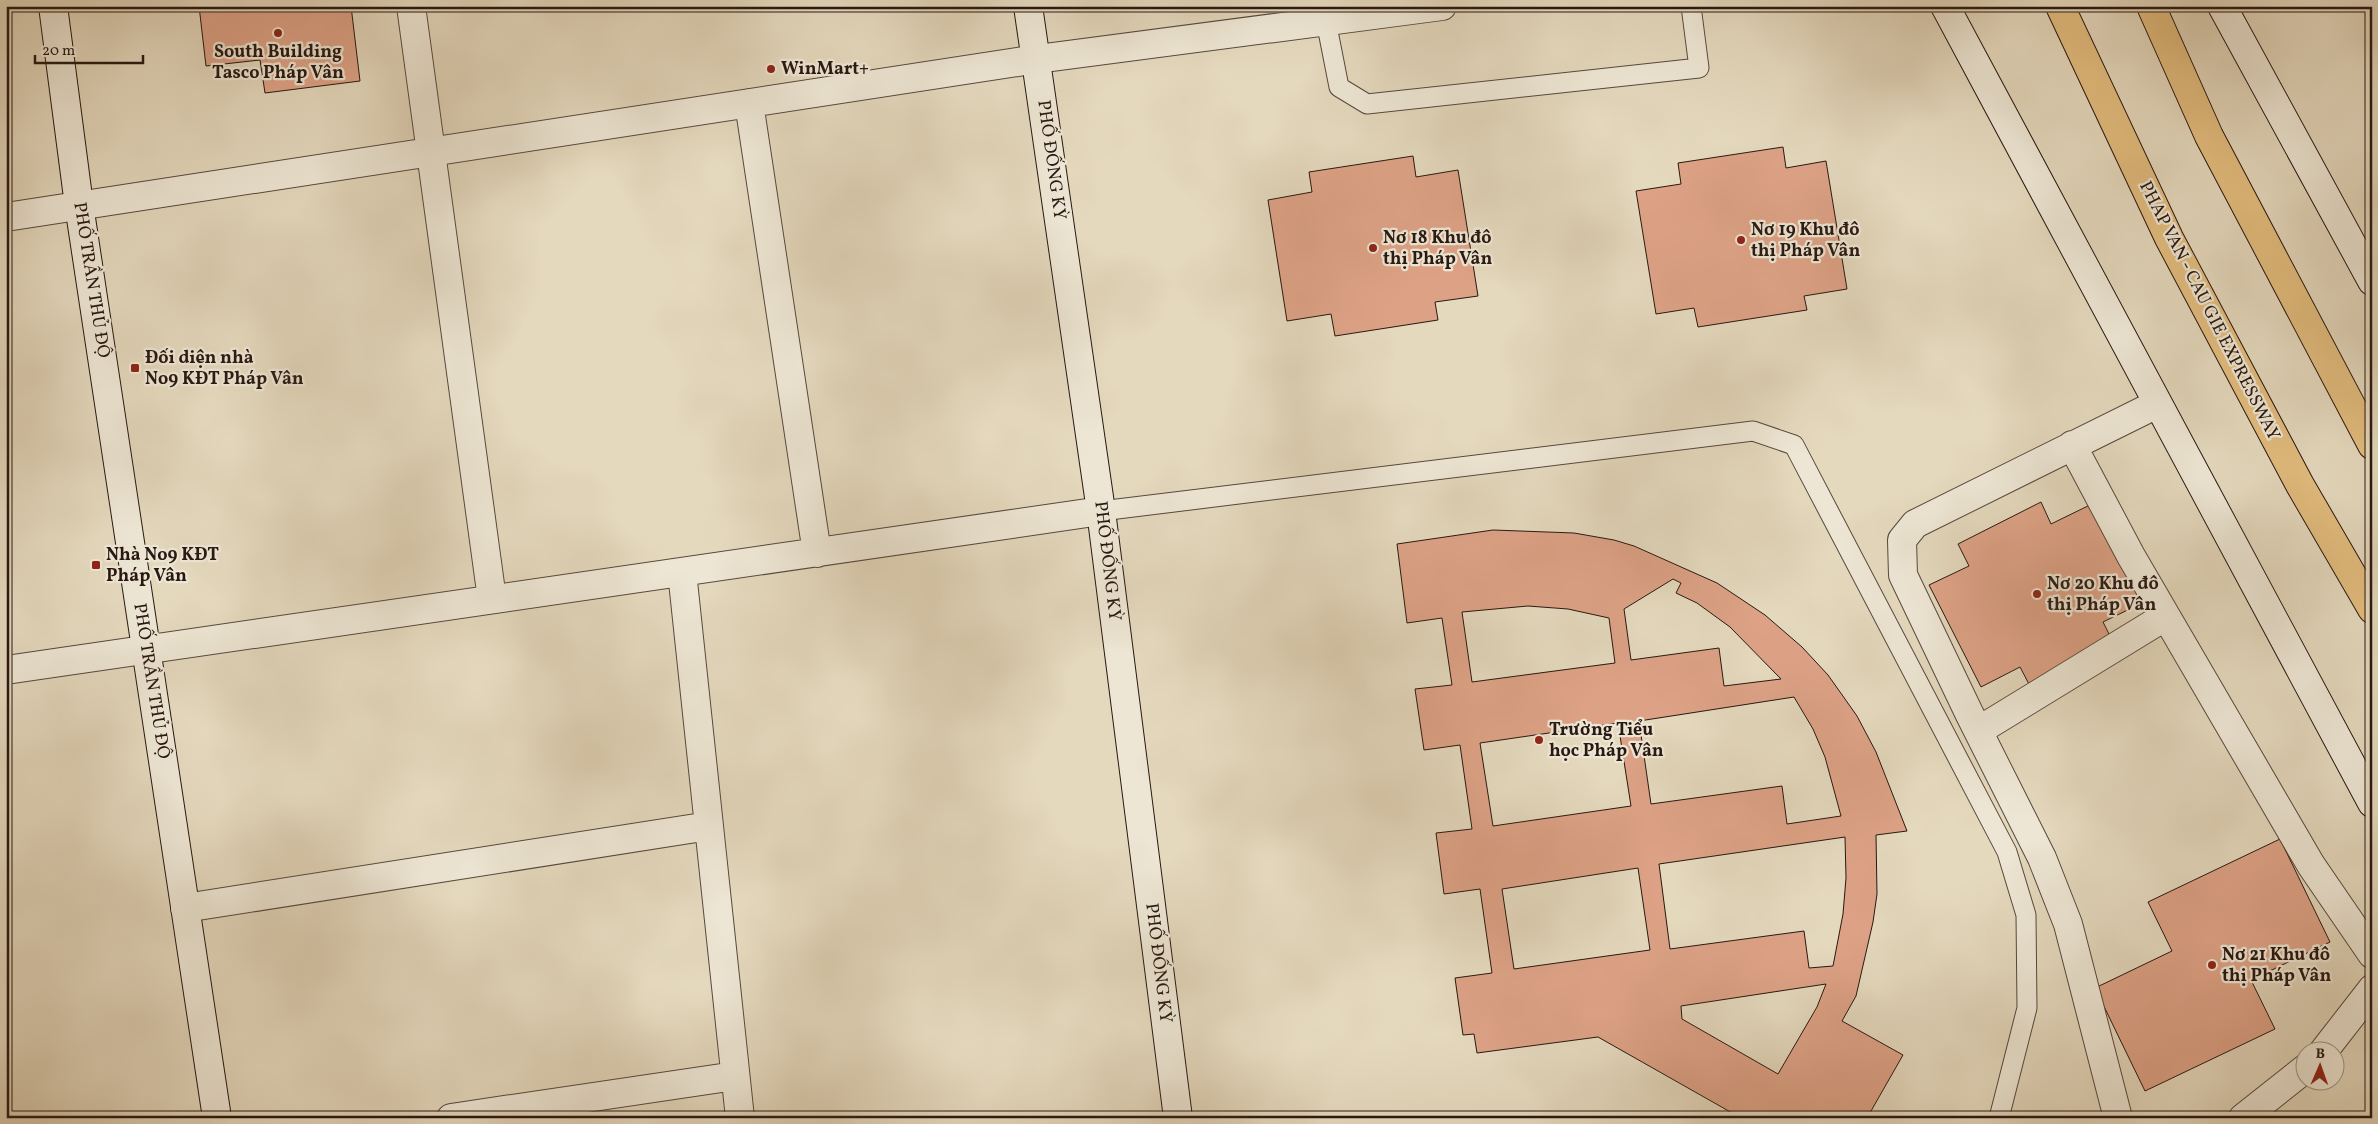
<svg xmlns="http://www.w3.org/2000/svg" width="2378" height="1124" font-family="Vollkorn,serif">
  <rect width="100%" height="100%" fill="#e4d8bd"/>
  <filter id="stains"><feTurbulence type="fractalNoise" baseFrequency=".004" numOctaves="4"/><feColorMatrix values="0 0 0 0 .2 0 0 0 0 .09 0 0 0 0 .02 0 0 0 .5 -.17"/></filter>
  <radialGradient id="worn" r=".72"><stop offset=".6" stop-color="#630" stop-opacity="0"/><stop offset="1" stop-color="#630" stop-opacity=".3"/></radialGradient>
  <!-- building -->
  <path fill="#dda286" stroke="#281812" fill-rule="evenodd" d="M199,6H351L360,81L265,93L260,60L206,66Z
    M1783,147L1786,168L1826,161L1847,289L1804,296L1807,310L1698,327L1694,308L1656,314L1636,191L1681,184L1678,163Z
    M1413,156L1416,177L1458,170L1478,296L1435,302L1438,320L1335,336L1331,314L1287,321L1268,200L1312,192L1309,172Z
    M2041,502L2051,524L2094,503L2144,602L2103,622L2115,646L2031,688L2020,667L1981,687L1929,585L1969,566L1958,544Z
    M1493,530L1574,533L1614,540L1634,546L1717,583L1765,615L1802,647L1828,675L1857,716L1876,752L1907,831L1876,835L1877,894L1873,922L1856,996L1842,1021L1903,1055L1867,1118H1741L1598,1037L1477,1053L1474,1034L1463,1035L1455,978L1492,973L1480,889L1444,894L1436,833L1472,829L1460,745L1424,750L1415,689L1452,685L1442,618L1407,623L1397,544ZM1673,579L1681,583L1676,593L1697,603L1730,627L1781,679L1724,686L1719,648L1631,660L1624,609ZM1528,606L1568,609L1609,618L1615,663L1472,682L1462,612ZM1794,697L1813,729L1825,757L1841,816L1787,824L1782,786L1651,804L1639,721ZM1618,723L1631,806L1493,826L1480,743ZM1845,837L1846,878L1843,914L1833,966L1809,968L1804,931L1670,949L1659,864ZM1638,868L1650,950L1514,969L1502,889ZM1826,984L1817,1007L1778,1074L1682,1019L1681,1006Z
    M2280,839L2330,942L2251,980L2275,1029L2145,1091L2095,988L2172,951L2148,902Z"/>
  <g fill="none" stroke-linecap="round" stroke-linejoin="round">
    <!-- lane casing -->
    <g stroke="#57483d" stroke-width="21">
      <path id="lane" d="M1326,21L1339,87L1367,104L1699,68L1691,6
        M1101,511L1753,431L1794,445L2007,852L2026,915L2027,1008L1999,1118"/>
    </g>
    <!-- street casing -->
    <g stroke="#57483d" stroke-width="30">
      <path id="street" d="M411,6L492,599
        M749,103L817,553
        M6,217L1037,59L1442,6
        M2072,445L2131,556L2311,865L2372,954
        M682,572L740,1118
        M6,670L1101,511
        M1978,731L2166,616
        M185,908L709,826
        M2323,1052L2372,989
        M451,1118L735,1076
        M2118,1118L2068,924L2042,858L1969,713L1903,575L1902,540L1915,524L2157,404
        M2243,1118L2306,1068"/>
    </g>
    <!-- secondary casing -->
    <g stroke="#281812" stroke-width="30">
      <path id="secondary" d="M53,6L79,205L217,1118
        M1028,6L1101,511L1178,1118
        M1945,6L2372,803
        M2222,6L2372,281"/>
    </g>
    <!-- highway casing -->
    <g stroke="#281812" stroke-width="30">
      <path id="highway" d="M2060,6L2169,238L2300,485L2372,609
        M2151,6L2209,136L2372,445"/>
    </g>
    <!-- lane -->
    <use href="#lane" stroke="#ede6d4" stroke-width="19"/>
    <!-- street -->
    <use href="#street" stroke="#ede6d4" stroke-width="28"/>
    <!-- secondary -->
    <use href="#secondary" stroke="#ede6d4" stroke-width="28"/>
    <!-- highway -->
    <use href="#highway" stroke="#e2bc7e" stroke-width="28"/>
  </g>
  <!-- markers -->
  <g fill="#8f2418" stroke="#ede6d4" stroke-width="2">
    <circle cx="278" cy="33" r="5"/>
    <circle cx="771" cy="69" r="5"/>
    <circle cx="1741" cy="240" r="5"/>
    <circle cx="1373" cy="248" r="5"/>
    <rect x="130" y="363" width="10" height="10" rx="2.5"/>
    <rect x="91" y="560" width="10" height="10" rx="2.5"/>
    <circle cx="2037" cy="594" r="5"/>
    <circle cx="1539" cy="740" r="5"/>
    <circle cx="2212" cy="965" r="5"/>
  </g>
  <g text-anchor="middle" dominant-baseline="central" stroke-width="4.5" stroke-linejoin="round" paint-order="stroke">
    <!-- poi labels -->
    <g font-size="18" font-weight="bold" fill="#281812" stroke="#ede6d4" text-anchor="start">
      <text x="278" y="52" text-anchor="middle">South Building<tspan x="278" dy="21">Tasco Pháp Vân</tspan></text>
      <text x="781" y="69">WinMart+</text>
      <text x="1751" y="230">Nơ 19 Khu đô<tspan x="1751" dy="21">thị Pháp Vân</tspan></text>
      <text x="1383" y="238">Nơ 18 Khu đô<tspan x="1383" dy="21">thị Pháp Vân</tspan></text>
      <text x="145" y="358">Đối diện nhà<tspan x="145" dy="21">No9 KĐT Pháp Vân</tspan></text>
      <text x="106" y="555">Nhà No9 KĐT<tspan x="106" dy="21">Pháp Vân</tspan></text>
      <text x="2047" y="584">Nơ 20 Khu đô<tspan x="2047" dy="21">thị Pháp Vân</tspan></text>
      <text x="1549" y="730">Trường Tiểu<tspan x="1549" dy="21">học Pháp Vân</tspan></text>
      <text x="2222" y="955">Nơ 21 Khu đô<tspan x="2222" dy="21">thị Pháp Vân</tspan></text>
    </g>
    <!-- street labels -->
    <g font-size="18" fill="#281812" stroke="#ede6d4">
      <text transform="translate(1051 160) rotate(82)">PHỐ ĐỐNG KỲ</text>
      <text transform="translate(91 280) rotate(81)">PHỐ TRẦN THỦ ĐỘ</text>
      <text transform="translate(2209 311) rotate(63)">PHAP VAN - CAU GIE EXPRESSWAY</text>
      <text transform="translate(1107 561) rotate(83)">PHỐ ĐỐNG KỲ</text>
      <text transform="translate(151 681) rotate(81)">PHỐ TRẦN THỦ ĐỘ</text>
      <text transform="translate(1158 963) rotate(83)">PHỐ ĐỐNG KỲ</text>
    </g>
  </g>
  <!-- margin -->
  <rect width="2378" height="1124" fill="none" stroke="#e4d8bd" stroke-width="25"/>
  <rect x="8" y="8" width="2363" height="1109" fill="none" stroke="#281812" stroke-width="2.5"/>
  <rect x="12" y="12" width="2353" height="1099" fill="none" stroke="#281812"/>
  <!-- north arrow -->
  <g transform="translate(2320 1066) rotate(2)"><circle r="24" fill="#ede6d4" stroke="#9e9486"/>
  <path d="M0-4L9 19L0 12L-9 19Z" fill="#8f2418"/>
  <text y="-8" font-size="14" font-weight="bold" text-anchor="middle" fill="#281812">B</text>
  </g>
  <!-- scale -->
  <path d="M35 55v8h108v-8" fill="none" stroke="#281812" stroke-width="2.5"/>
  <text x="42" y="55" font-size="15" fill="#281812" stroke="#ede6d4" stroke-width="4" paint-order="stroke">20 m</text>
  <rect width="100%" height="100%" filter="url(#stains)"/>
  <rect width="100%" height="100%" fill="url(#worn)"/>
</svg>
